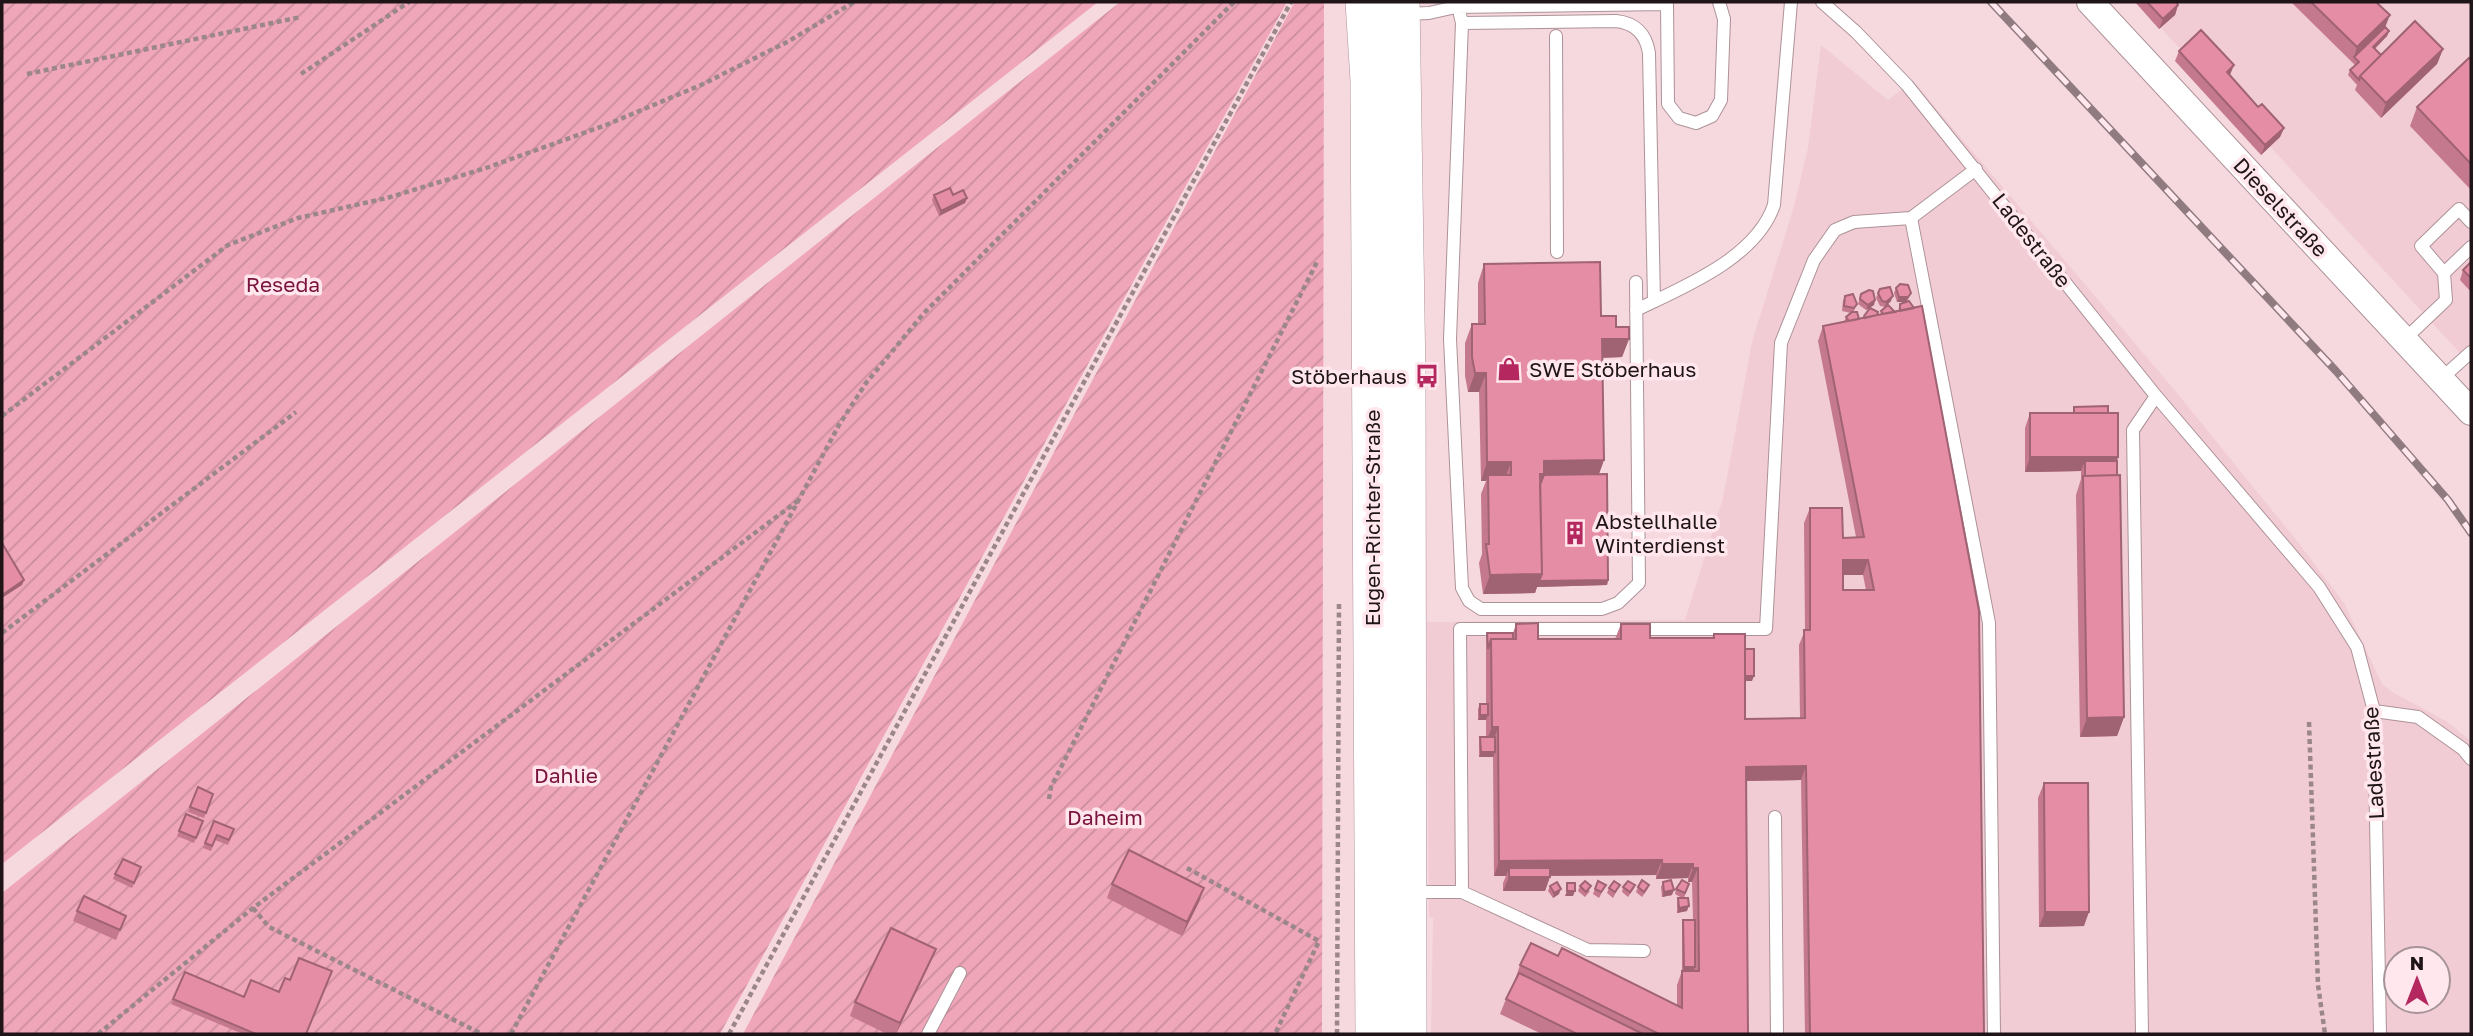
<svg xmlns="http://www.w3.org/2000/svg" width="2473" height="1036" font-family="'Golos Text',sans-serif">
  <defs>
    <pattern id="garden-furrows" width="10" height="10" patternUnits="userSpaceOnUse" patternTransform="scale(1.75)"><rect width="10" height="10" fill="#efa6b9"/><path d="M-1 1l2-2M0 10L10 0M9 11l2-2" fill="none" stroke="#cc8e9e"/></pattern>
  </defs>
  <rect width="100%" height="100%" fill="#f6d9df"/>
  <!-- built -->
  <path fill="#f1ccd4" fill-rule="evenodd" d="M2137,2H2471V365Z
    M1821,45L1888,100L1913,81L2177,393L2297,541L2344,603L2382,684L2392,692L2446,721L2471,741V1034H1431L1433,918L1429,917L1427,622L1685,620L1723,498L1752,342L1794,206L1808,148ZM2396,959H2438V1001H2396Z"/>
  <!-- garden -->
  <path fill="url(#garden-furrows)" d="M2,2H1098L2,864Z
    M1120,2H1287L720,1034H2V893Z
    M1324,2L1322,1034H743L1294,3Z"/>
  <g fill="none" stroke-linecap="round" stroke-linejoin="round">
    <!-- lane casing -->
    <g stroke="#ad9298" stroke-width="14">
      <path id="lane" d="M1457,2L1462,23L1450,339L1462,588L1469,601L1481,609H1602L1618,603L1639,583L1636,282
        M1822,2L1856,32L1907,85L2156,396L2319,587L2357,647L2374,711L2380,1034
        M1405,14L1429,13L1456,7L1667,4L1668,104L1679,118L1696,123L1712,116L1721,100L1724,19L1719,2
        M1462,23L1616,21C1635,23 1646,34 1649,53L1654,301
        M1556,36L1557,252
        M1976,169L1911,218L1989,623L1994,1034
        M2444,273L2471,247
        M1636,310C1684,287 1756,258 1774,205L1791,2
        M2404,340L2446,300L2444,273L2421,246L2459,209L2471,222
        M2441,379L2471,352
        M2374,711L2418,717L2463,749L2471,759
        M1775,817L1777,1034
        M1410,892H1462L1460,629H1766L1781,343L1814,260L1835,230L1854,222L1911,218
        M1462,892L1588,950L1644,951
        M928,1034L960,973
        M2142,1034L2133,430L2156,396"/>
    </g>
    <!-- street casing -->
    <g stroke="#ad9298" stroke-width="28">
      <path id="street" d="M2090,2L2471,412"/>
    </g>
    <!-- secondary casing -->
    <g stroke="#ad9298" stroke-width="38">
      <path id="secondary" d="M1364,2L1369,80L1374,1034
        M1401,2L1407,378L1408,1034"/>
    </g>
    <!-- path -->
    <path stroke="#9b868b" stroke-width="4.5" stroke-dasharray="5 3.5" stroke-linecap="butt" d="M27,74L301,17
      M301,74L409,2
      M2,416L228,245L298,218L387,198L486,168L606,125L701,85L789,41L854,2
      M2,633L296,412
      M2309,722L2318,985L2325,1034
      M1049,799L1051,787L1318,260
      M1187,868L1319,941L1275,1034
      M253,908L269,927L482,1034
      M98,1034L253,908L799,500
      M511,1034L839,425L866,383L924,313L1234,2
      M729,1034L1291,2
      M1337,1034L1339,601"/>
    <!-- lane -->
    <use href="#lane" stroke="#fff" stroke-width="12"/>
    <!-- street -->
    <use href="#street" stroke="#fff" stroke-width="26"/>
    <!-- secondary -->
    <use href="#secondary" stroke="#fff" stroke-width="37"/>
    <!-- rail casing -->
    <g stroke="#907c80" stroke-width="8">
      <path id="rail" d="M1991,2L2336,371L2448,500L2471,533"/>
    </g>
    <!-- rail -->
    <use href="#rail" stroke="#ffe7ed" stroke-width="5" stroke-dasharray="16" stroke-linecap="butt"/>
  </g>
  <!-- wall -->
  <path fill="#c5798e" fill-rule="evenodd" d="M2135,2H2176L2178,5L2175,15L2159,29Z
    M2291,2H2376L2385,28L2389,31L2387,36L2375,49L2381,55L2443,49L2437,64L2381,118L2355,90L2357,85L2348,75L2350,70L2355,65Z
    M2179,51L2230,76L2258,107L2284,128L2280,137L2261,155L2175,61Z
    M2471,60V190L2410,126L2417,107Z
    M934,195H953L967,198L965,203L939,216L932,200Z
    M2471,262V292L2460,280L2463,270Z
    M1484,264L1601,316L1616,327L1629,339L1622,357L1602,358L1604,460L1599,474L1608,580L1607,585L1537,587L1535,593L1483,594L1479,563L1482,554L1481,494L1486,481H1481L1479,392H1468L1465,376V343L1472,324H1478V283Z
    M1896,288L1909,298L1906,302H1897L1894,293Z
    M1878,293L1891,301L1885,307L1880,306L1876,298Z
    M1861,294L1875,300L1874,305L1866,310L1858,304Z
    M1845,296L1855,309L1853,312L1859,319L1864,318V316L1880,315L1881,311H1898L1900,304L1984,1034H1805L1801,780L1746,781L1748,1034H1542L1500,1014L1506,999L1515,980L1520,965L1558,956L1677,1005V985L1682,971V925L1683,920H1693L1692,882H1688V878L1656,879V875L1550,876L1545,891H1503V883L1506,876H1494L1493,757H1479V742L1480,737H1486V720H1478V709L1480,704H1486V638L1487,633H1513L1516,624L1538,639H1615L1621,624L1650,638H1712L1714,634L1745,649L1752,681H1745V719L1800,718L1799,645L1805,630L1804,523L1810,508L1843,538L1856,537L1818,341L1823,326L1844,322L1846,317L1851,313L1842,311L1843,301ZM1843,575H1863L1866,590H1843Z
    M2074,407L2108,413L2118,457L2117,461L2124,717L2117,736L2080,737L2076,495L2081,479V471L2025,472V428L2030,413H2073Z
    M2044,783L2084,926L2039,927L2038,798Z
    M198,787L213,794L204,818L188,812Z
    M186,814L203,821L194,843L177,836Z
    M214,821L234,829L228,845L215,840L211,851L203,848Z
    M140,872L132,888L113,879L115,874Z
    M1598,881L1606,885L1599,898L1593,894Z
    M1663,882L1672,895L1662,897L1661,887Z
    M1112,884L1199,902L1182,936L1107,898Z
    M1689,884L1684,898L1687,911L1677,913V903L1678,898H1682L1675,894L1676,889Z
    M1620,885L1613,898L1607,893L1609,888Z
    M1635,885L1633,890L1628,897L1622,892L1623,887Z
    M1649,885L1647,890L1642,897L1636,892L1638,887Z
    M1550,886L1559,894L1553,898L1548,891Z
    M1580,886L1590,891L1585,897L1578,891Z
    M77,911L126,916L116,940L73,921Z
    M936,949L930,963L896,1034H887L850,1016L855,1002Z
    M185,972L306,1034H243L171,1004Z"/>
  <!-- shaded-wall -->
  <path fill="#a06374" d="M2178,5L2175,15L2159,29L2163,19Z
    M2390,15L2384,30L2354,57L2357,47Z
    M2389,31L2387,36L2371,52L2373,47Z
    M2443,49L2437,64L2381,118L2386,103Z
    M2234,65L2230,75L2223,82L2227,72Z
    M2284,128L2280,137L2261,155L2265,145Z
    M967,198L965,203L939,216L941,211Z
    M1911,293L1906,302H1897L1899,297Z
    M1893,296L1891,301L1885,307L1886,302Z
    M1875,300L1874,305L1866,310L1868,305Z
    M1602,339H1629L1622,357L1595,358Z
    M1475,373H1486L1479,392H1468Z
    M2030,457H2118L2113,471L2085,461L2081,471L2025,472Z
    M1604,460L1597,479L1538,493L1539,477L1544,461Z
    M1487,462H1511L1504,481L1488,475L1486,481H1481Z
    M1843,560H1868L1863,575H1837Z
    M1542,574L1608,580L1607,585L1537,587L1535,593L1483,594L1490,575Z
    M24,580L22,585L2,598V595Z
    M1741,676H1754L1752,681H1740Z
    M1480,715H1488L1486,720H1478Z
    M2124,717L2117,736L2080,737L2087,718Z
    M1492,727H1498L1493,742H1486Z
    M1481,752H1495L1493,757H1479Z
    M1806,766L1801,780L1741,781L1746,767Z
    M1662,860L1656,875L1509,876V868L1506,876H1494L1499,861Z
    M1662,864H1693L1688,878L1656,879Z
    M1693,868H1698L1692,882H1688Z
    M1509,877H1550L1545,891H1503Z
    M1204,888L1199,902L1182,936L1187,922Z
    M1561,889L1559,894L1553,898L1554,893Z
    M1674,890L1672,895L1662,897L1664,892Z
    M1567,891H1575L1573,896H1565Z
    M1689,906L1687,911L1677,913L1679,908Z
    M2045,912H2089L2084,926L2039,927Z
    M936,949L930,963L896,1034L900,1023Z
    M1684,967H1695L1693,972H1682Z"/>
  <!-- building -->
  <path fill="#e58da5" stroke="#a06374" stroke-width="2" fill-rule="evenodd" d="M2147,2H2176L2178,5L2163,19Z
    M2311,2H2376L2390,15L2357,47Z
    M2415,21L2443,49L2386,103L2360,76Z
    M2385,27L2389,31L2373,47L2381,55L2360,76L2359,80L2350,70L2359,62L2354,57Z
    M2201,30L2234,65L2227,72L2258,107L2262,104L2284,128L2265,145L2179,51Z
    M2469,58L2471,60V164L2417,107Z
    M950,188L953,195L963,190L967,198L941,211L934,195Z
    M1600,262L1601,316H1616V327H1629V339H1602L1604,460L1544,461V474H1540L1542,574L1490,575L1486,544H1489L1488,475H1511V462H1487L1486,373H1475L1472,357V324H1485L1484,264Z
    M2471,262V278L2463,270Z
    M1900,284L1908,285L1911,293L1908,297H1899L1896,288Z
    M1890,287L1893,296L1886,302L1882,301L1878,293L1880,289Z
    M1869,290L1873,291L1875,300L1868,305L1860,299L1861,294Z
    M1853,294L1857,304L1854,308L1844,306L1845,296Z
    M1909,301L1914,308L1900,311V304Z
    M1888,305L1895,312L1883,314L1881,311Z
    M1922,306L1979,611L1984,1034H1810L1806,766L1746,767L1748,1034H1659L1520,965L1531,943L1558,956L1562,948L1682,1008V971H1699L1698,868H1693V864H1662V860L1499,861L1498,727H1492L1491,639H1516V624L1538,623V639H1621V624H1650V638H1714V634H1745V719L1805,718L1804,630H1810V508H1842L1843,538L1864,537L1823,326ZM1843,560H1868L1874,590H1843Z
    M1870,308L1878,312L1877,315L1865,318L1864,316Z
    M1852,312H1857L1859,319L1849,321L1846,317Z
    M2108,406V413H2074V407Z
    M2030,413H2118V457H2030Z
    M2085,461H2117V475L2085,476Z
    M1607,474L1608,580L1539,581L1542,574L1540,485L1544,475Z
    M2120,475L2124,717L2087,718L2083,476Z
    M2,543L24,580L2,595Z
    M1487,633H1513V639H1491L1488,649Z
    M1745,649H1754V676H1745Z
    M1480,704H1488V715H1480Z
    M1480,737H1495V752H1481Z
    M2044,783H2088L2089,912H2045Z
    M198,787L213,794L206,813L190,807Z
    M186,814L203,821L196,838L179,831Z
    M214,821L234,829L229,840L217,835L212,846L205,843Z
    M1129,850L1204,888L1187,922L1112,884Z
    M123,859L141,867L134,883L115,874Z
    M1509,868H1550V877H1509Z
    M1642,880L1649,885L1644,892L1638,887Z
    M1671,880L1674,890L1664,892L1663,882Z
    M1682,880L1689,884L1685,893L1676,889Z
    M1585,881L1591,886L1586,892L1580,886Z
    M1598,881L1606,885L1601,892L1595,889Z
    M1614,881L1620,885L1615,892L1609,888Z
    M1628,881L1635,885L1630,892L1623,887Z
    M1557,882L1561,889L1554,893L1550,886Z
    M1567,883H1575V891H1567Z
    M84,896L126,916L120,930L77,911Z
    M1678,898H1688L1689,906L1679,908Z
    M1683,920H1695V967H1684Z
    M891,928L936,949L900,1023L855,1002Z
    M299,958L332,971L306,1034H256L173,999L185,972L244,997L251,980L279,992L285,978L290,980Z
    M1519,973L1643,1034H1577L1506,999Z"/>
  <!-- icons -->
  <defs>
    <g id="shop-bare" transform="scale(1.89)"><path d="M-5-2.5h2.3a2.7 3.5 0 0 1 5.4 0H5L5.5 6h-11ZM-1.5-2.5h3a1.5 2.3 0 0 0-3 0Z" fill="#b4275f" stroke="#ffe7ed" stroke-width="2.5" paint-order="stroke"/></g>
    <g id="bus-bare" transform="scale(1.89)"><path d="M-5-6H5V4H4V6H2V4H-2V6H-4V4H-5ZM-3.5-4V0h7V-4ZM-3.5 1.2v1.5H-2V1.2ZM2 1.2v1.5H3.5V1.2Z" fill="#b4275f" stroke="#ffe7ed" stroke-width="2.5" paint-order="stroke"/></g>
    <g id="building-bare" transform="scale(1.89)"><path d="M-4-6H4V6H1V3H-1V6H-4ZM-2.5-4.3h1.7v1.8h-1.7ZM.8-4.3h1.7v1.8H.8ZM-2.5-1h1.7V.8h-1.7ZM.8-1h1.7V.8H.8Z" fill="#b4275f" stroke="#ffe7ed" stroke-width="2.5" paint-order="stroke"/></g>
  </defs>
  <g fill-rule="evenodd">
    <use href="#shop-bare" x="1509" y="369"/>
    <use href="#bus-bare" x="1427" y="376"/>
    <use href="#building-bare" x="1575" y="533"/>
  </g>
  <g text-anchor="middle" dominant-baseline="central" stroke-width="7" stroke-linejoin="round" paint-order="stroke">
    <!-- street labels -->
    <g font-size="21" fill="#1f1518" stroke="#ffe7ed">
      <text transform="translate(2281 207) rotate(47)">Dieselstraße</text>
      <text transform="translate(2032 240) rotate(52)">Ladestraße</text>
      <text transform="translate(1372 518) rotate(-90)">Eugen-Richter-Straße</text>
      <text transform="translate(2373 763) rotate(-93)">Ladestraße</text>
    </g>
    <!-- park labels -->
    <g font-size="21" fill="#7a133d" stroke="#ffe7ed">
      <text x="283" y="284">Reseda</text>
      <text x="566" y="775">Dahlie</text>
      <text x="1105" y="817">Daheim</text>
    </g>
    <!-- poi labels -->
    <g font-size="21" fill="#1f1518" stroke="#ffe7ed" text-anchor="start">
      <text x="1529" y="369">SWE Stöberhaus</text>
      <text x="1407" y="376" text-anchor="end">Stöberhaus</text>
      <text x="1595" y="521">Abstellhalle<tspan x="1595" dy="24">Winterdienst</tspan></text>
    </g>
  </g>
  <!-- border -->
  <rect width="2473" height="1036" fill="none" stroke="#1f1518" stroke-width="7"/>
  <!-- north arrow -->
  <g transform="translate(2417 980)"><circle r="33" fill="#ffe7ed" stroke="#a59398" stroke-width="2"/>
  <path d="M0-5L12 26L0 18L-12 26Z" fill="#b4275f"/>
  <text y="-10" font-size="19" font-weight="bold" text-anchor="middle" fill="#1f1518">N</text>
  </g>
</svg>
